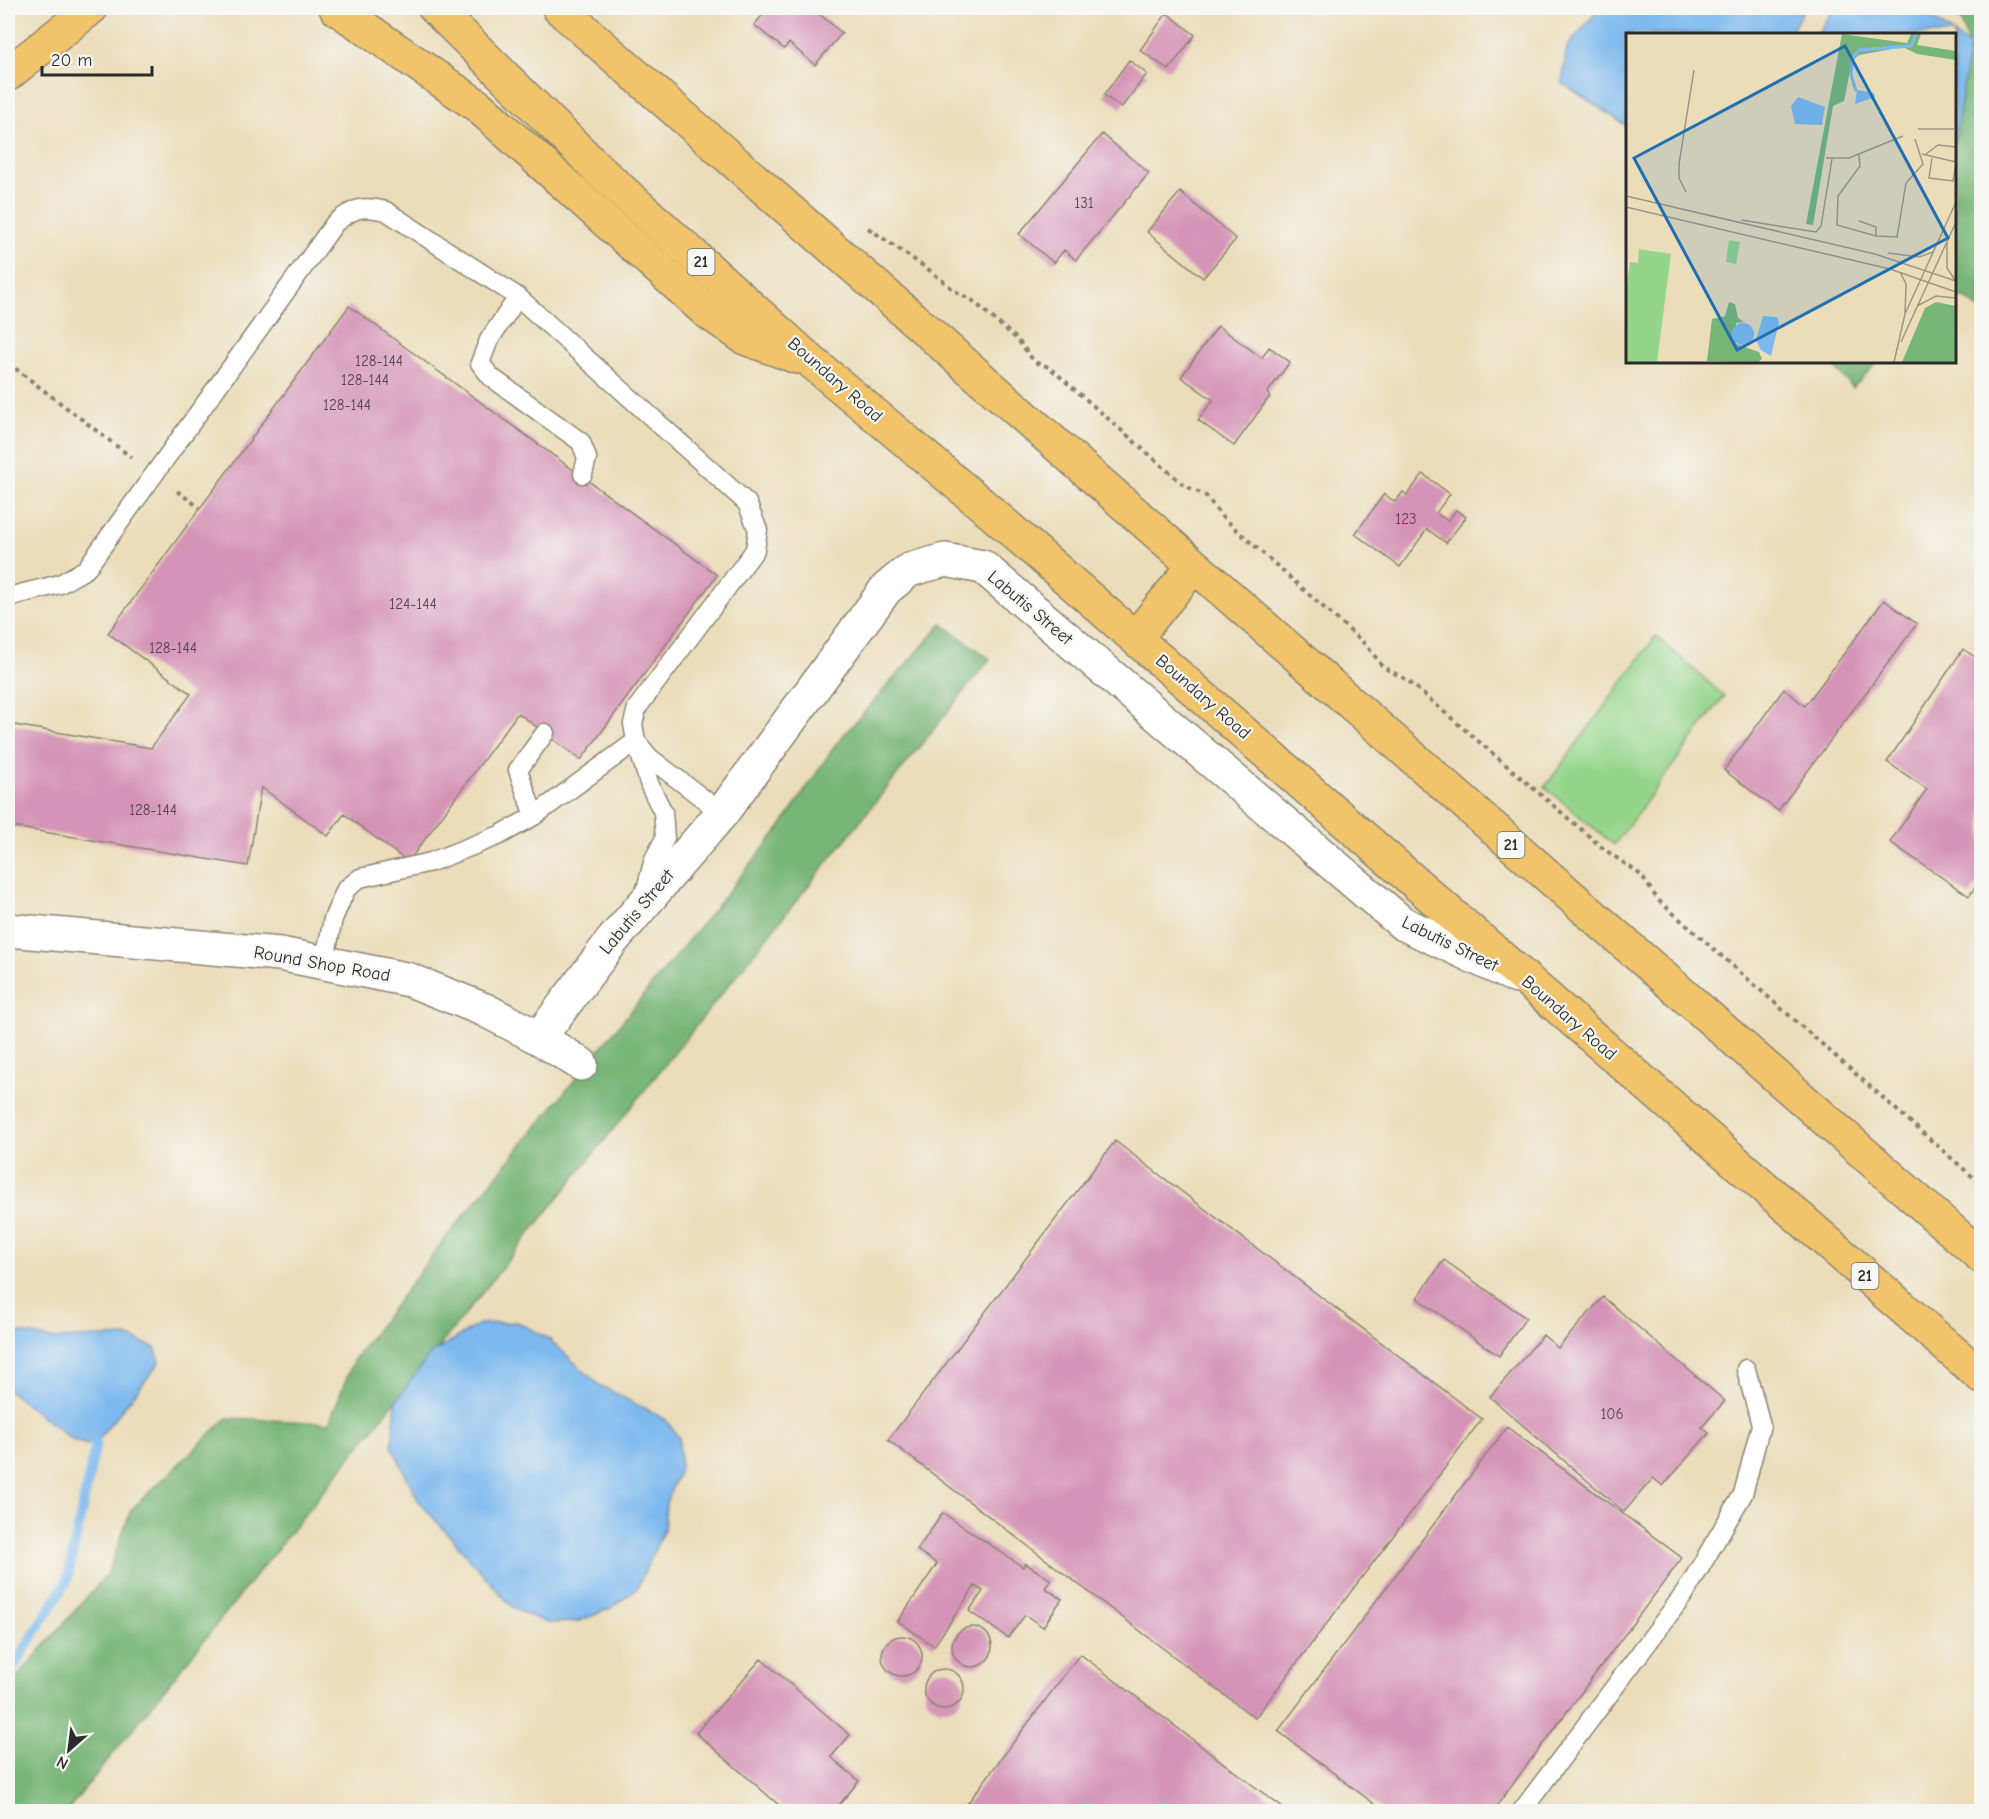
<svg xmlns="http://www.w3.org/2000/svg" width="1989" height="1819" font-family="'Comic Neue',sans-serif">
  <rect width="100%" height="100%" fill="#f6f6f2"/>
  <filter id="ink" filterUnits="userSpaceOnUse"><feTurbulence type="fractalNoise" baseFrequency=".0167" numOctaves="2"/><feDisplacementMap in="SourceGraphic" scale="12" xChannelSelector="R" yChannelSelector="G"/><feConvolveMatrix kernelMatrix="1 2 1 2 8 2 1 2 1" color-interpolation-filters="sRGB"/></filter>
  <filter id="wash" filterUnits="userSpaceOnUse"><feTurbulence type="fractalNoise" baseFrequency=".008" numOctaves="4" result="noise"/><feDisplacementMap in="SourceGraphic" scale="24" xChannelSelector="R" yChannelSelector="G"/><feGaussianBlur stdDeviation="1.35" result="paint"/><feColorMatrix in="noise" values="0 0 0 0 0 0 0 0 0 0 0 0 0 0 0 0 0 1.4 0 .05"/><feComposite in="paint" operator="in"/></filter>
  <g filter="url(#wash)">
    <rect width="100%" height="100%" fill="#ebddba"/>
    <!-- green -->
    <path fill="#95d58b" stroke="#60805b" stroke-width="1.5" d="M1656,636L1724,696L1614,845L1545,787Z"/>
    <!-- forest -->
    <path fill="#78b677" stroke="#527051" stroke-width="1.5" d="M1944,8H1981V311L1965,298L1955,297V142L1969,46L1960,19Z
      M1830,362H1877L1853,388Z
      M942,624L990,659L67,1811H8V1683H12L108,1573L131,1510L227,1418L329,1423L354,1359L441,1244L780,828L836,744Z"/>
    <!-- water -->
    <path fill="#7db9ef" stroke="#54728d" stroke-width="1.5" d="M1600,8H1804L1790,34H1628L1627,126L1562,83L1567,47Z
      M1833,8H1918L1954,34H1818Z
      M1954,35L1969,45L1955,142H1954Z
      M517,1322L549,1339L599,1385L665,1419L679,1438L680,1467L666,1503L664,1529L637,1588L611,1608L577,1622L547,1623L514,1609L418,1500L392,1446L396,1401L431,1353L480,1324Z
      M8,1331L53,1339L127,1336L155,1348L160,1362L96,1442L87,1445L73,1440L8,1390Z"/>
    <g fill="none" stroke-linecap="round" stroke-linejoin="round">
      <!-- stream -->
      <path stroke="#7db9ef" stroke-width="10" d="M8,1676L67,1581L96,1442"/>
    </g>
    <g id="blocks">
      <!-- building -->
      <path fill="#d594b7" d="M769,8H812L842,33L815,65L789,43L784,49L754,25Z
        M1167,13L1195,35L1169,70L1140,50Z
        M1129,60L1147,74L1121,108L1104,95Z
        M1102,134L1149,173L1076,260L1064,250L1054,263L1019,234Z
        M1180,192L1236,239L1203,278L1147,232Z
        M349,306L717,575L581,760L518,713L408,862L344,814L328,836L261,787L248,866L8,826V724L151,748L191,694L108,633Z
        M1218,326L1262,358L1269,347L1290,362L1267,393L1270,396L1234,446L1198,420L1213,400L1181,377Z
        M1423,474L1450,494L1436,513L1448,521L1456,510L1466,517L1446,543L1427,529L1400,567L1355,534L1384,494L1395,502L1403,492L1407,495Z
        M1884,600L1917,624L1778,811L1724,770L1784,689L1805,706Z
        M1963,649L1982,662V878L1969,896L1890,842L1927,789L1887,762Z
        M1115,1141L1482,1419L1255,1718L888,1440Z
        M1444,1260L1526,1318L1499,1356L1417,1298Z
        M1603,1297L1725,1401L1702,1427L1709,1433L1663,1486L1653,1478L1624,1512L1490,1397L1543,1335L1558,1348Z
        M1507,1427L1682,1558L1492,1812H1385L1278,1731Z
        M943,1513L1023,1567L1025,1563L1051,1580L1045,1588L1062,1599L1043,1627L1025,1615L1008,1638L969,1611L983,1591L975,1586L934,1646L898,1621L937,1564L917,1550Z
        M952 1647a20 20 0 1 1 40 0a20 20 0 1 1-40 0Z
        M882 1656a20 20 0 1 1 40 0a20 20 0 1 1-40 0Z
        M1080,1654L1288,1812H961Z
        M761,1659L850,1735L831,1757L859,1781L833,1812H787L696,1733Z
        M924 1689a20 20 0 1 1 40 0a20 20 0 1 1-40 0Z"/>
    </g>
  </g>
  <g filter="url(#ink)">
    <use href="#blocks" fill-opacity="0" stroke="#8b8472" stroke-width="1.5"/>
    <g fill="none" stroke-linecap="round" stroke-linejoin="round">
      <!-- lane casing -->
      <g stroke="#8b8472" stroke-width="21">
        <path id="lane" d="M518,297L489,340L480,363L491,377L581,442L587,458L583,474
          M8,597L60,584L86,569L335,223C354,208 362,205 386,211L518,297L747,503L758,530L755,550L637,708L633,724L636,741L650,786L663,812L665,838L654,859L645,893
          M639,745L650,758L722,813
          M534,816L518,770L545,733
          M324,963L333,919L346,889L360,878L431,862L500,835L534,816L636,741
          M1521,1812L1685,1593L1743,1494L1761,1425L1746,1369"/>
      </g>
      <!-- street casing -->
      <g stroke="#8b8472" stroke-width="36">
        <path id="street" d="M8,930L280,954L410,980L485,1010L539,1038L581,1064
          M539,1038L612,941L722,813L886,589L909,570L945,560L983,567L1402,923L1517,977"/>
      </g>
      <!-- primary casing -->
      <g stroke="#8b8472" stroke-width="36">
        <path id="primary" d="M8,74L91,8"/>
      </g>
      <!-- highway casing -->
      <g stroke="#8b8472" stroke-width="36">
        <path id="highway" d="M336,8L478,106L706,311L745,338L797,357
          M435,8L599,170L813,363L979,502L1982,1377
          M559,8L1982,1257
          M1135,638L1194,566"/>
      </g>
      <!-- path -->
      <path stroke="#8b8472" stroke-width="4" stroke-dasharray="4.5 4.5" stroke-linecap="butt" d="M868,228L932,272L955,291L973,301L1018,340L1033,360L1037,363L1049,367L1184,485L1206,496L1221,516L1367,646L1383,667L1407,680L1604,849L1641,875L1658,900L1982,1185
        M8,363L131,457
        M177,491L200,508"/>
      <!-- lane -->
      <use href="#lane" stroke="#fff" stroke-width="18"/>
      <!-- street -->
      <use href="#street" stroke="#fff" stroke-width="33"/>
      <!-- primary -->
      <use href="#primary" stroke="#f1c36a" stroke-width="33"/>
      <!-- highway -->
      <use href="#highway" stroke="#f1c36a" stroke-width="33"/>
    </g>
  </g>
  <g text-anchor="middle" dominant-baseline="central" stroke-width="4.5" stroke-linejoin="round" paint-order="stroke">
    <!-- number labels -->
    <g font-size="15" fill="#56454e">
      <text x="1084" y="203">131</text>
      <text x="379" y="361">128-144</text>
      <text x="365" y="380">128-144</text>
      <text x="347" y="405">128-144</text>
      <text x="1406" y="519">123</text>
      <text x="413" y="604">124-144</text>
      <text x="173" y="648">128-144</text>
      <text x="153" y="810">128-144</text>
      <text x="1612" y="1414">106</text>
    </g>
    <!-- shield labels -->
    <g fill="#f6f6f2" stroke="#686867" stroke-width="1.5">
      <rect x="687.5" y="249" width="27" height="26" rx="4.5"/>
      <rect x="1497.5" y="832" width="27" height="26" rx="4.5"/>
      <rect x="1851.5" y="1263" width="27" height="26" rx="4.5"/>
    </g>
    <g font-size="16" font-weight="bold" fill="#2b2b2b">
      <text x="701" y="262">21</text>
      <text x="1511" y="845">21</text>
      <text x="1865" y="1276">21</text>
    </g>
    <!-- street labels -->
    <g font-size="18" fill="#2b2b2b" stroke="#f6f6f2">
      <text transform="translate(835 380) rotate(41)">Boundary Road</text>
      <text transform="translate(1030 608) rotate(40)">Labutis Street</text>
      <text transform="translate(1203 697) rotate(41)">Boundary Road</text>
      <text transform="translate(637 912) rotate(-50)">Labutis Street</text>
      <text transform="translate(1450 944) rotate(26)">Labutis Street</text>
      <text transform="translate(322 964) rotate(10)">Round Shop Road</text>
      <text transform="translate(1569 1018) rotate(41)">Boundary Road</text>
    </g>
  </g>
  <!-- overview -->
  <g transform="translate(1626 33)">
    <rect width="330" height="330" fill="#ebddba"/>
    <path d="M103,207L114,209L110,231L100,229ZM13,216L45,221L31,329H0V259L4,229L12,230Z" fill="#95d58b"/>
    <path d="M216,1L281,10L285,1H295L291,12L330,18V27L291,21L277,14L233,22L226,28L218,68L207,73L187,192L180,191ZM103,269L109,271L112,285L118,289L110,290V311L133,319L136,326L132,329L81,328L86,286L99,283ZM310,269L330,273V329H276L299,275Z" fill="#78b677"/>
    <path d="M231,57L248,60L249,64L229,71ZM172,64L199,74L196,92L169,91L165,73ZM137,283L151,284L153,289L145,323L135,317L130,307ZM106 301a11 11 0 1 1 22 0a11 11 0 1 1-22 0Z" fill="#7db9ef"/>
    <path fill="none" stroke="#7db9ef" stroke-width="3" d="M230,58L225,42L227,24L233,17L285,13L290,1"/>
    <path fill="none" stroke="#9e9681" stroke-width="1.5" d="M292,96H328M296,121L330,129M300,121L312,112L330,114M233,122L234,133L212,163L211,192L250,203L271,204L280,150L297,131L289,106M200,125H223L277,103M306,125L303,145L327,148L330,132M60,159L53,145V131L68,37M0,163L249,221L330,248M0,174L264,236L330,259M115,187L190,199L195,193L206,126M233,188L250,194V203M321,208V235L329,247M262,220L293,224L307,219M274,239L280,251L279,281M291,273L310,263L330,265M275,309L330,189M268,329L279,281L330,169"/>
    <path fill="#1f6fb2" fill-opacity="0.15" stroke="#1f6fb2" stroke-width="3" d="M219,13L322,205L111,317L8,125Z"/>
    <rect width="330" height="330" fill="none" stroke="#2b2b2b" stroke-width="3"/>
  </g>
  <!-- margin -->
  <rect width="1989" height="1819" fill="none" stroke="#f6f6f2" stroke-width="30"/>
  <!-- north arrow -->
  <g transform="translate(69 1750) rotate(208)" stroke="#f6f6f2" stroke-width="4.5" paint-order="stroke">
  <path d="M0-4.5L10 22L0 15L-10 22Z" fill="#2b2b2b"/>
  <text y="-9" font-size="16" font-weight="bold" text-anchor="middle" fill="#2b2b2b">N</text>
  </g>
  <!-- scale -->
  <path d="M42 66v9h110v-9" fill="none" stroke="#2b2b2b" stroke-width="3"/>
  <text x="51" y="66" font-size="18" fill="#2b2b2b" stroke="#f6f6f2" stroke-width="4.5" paint-order="stroke">20 m</text>
</svg>
